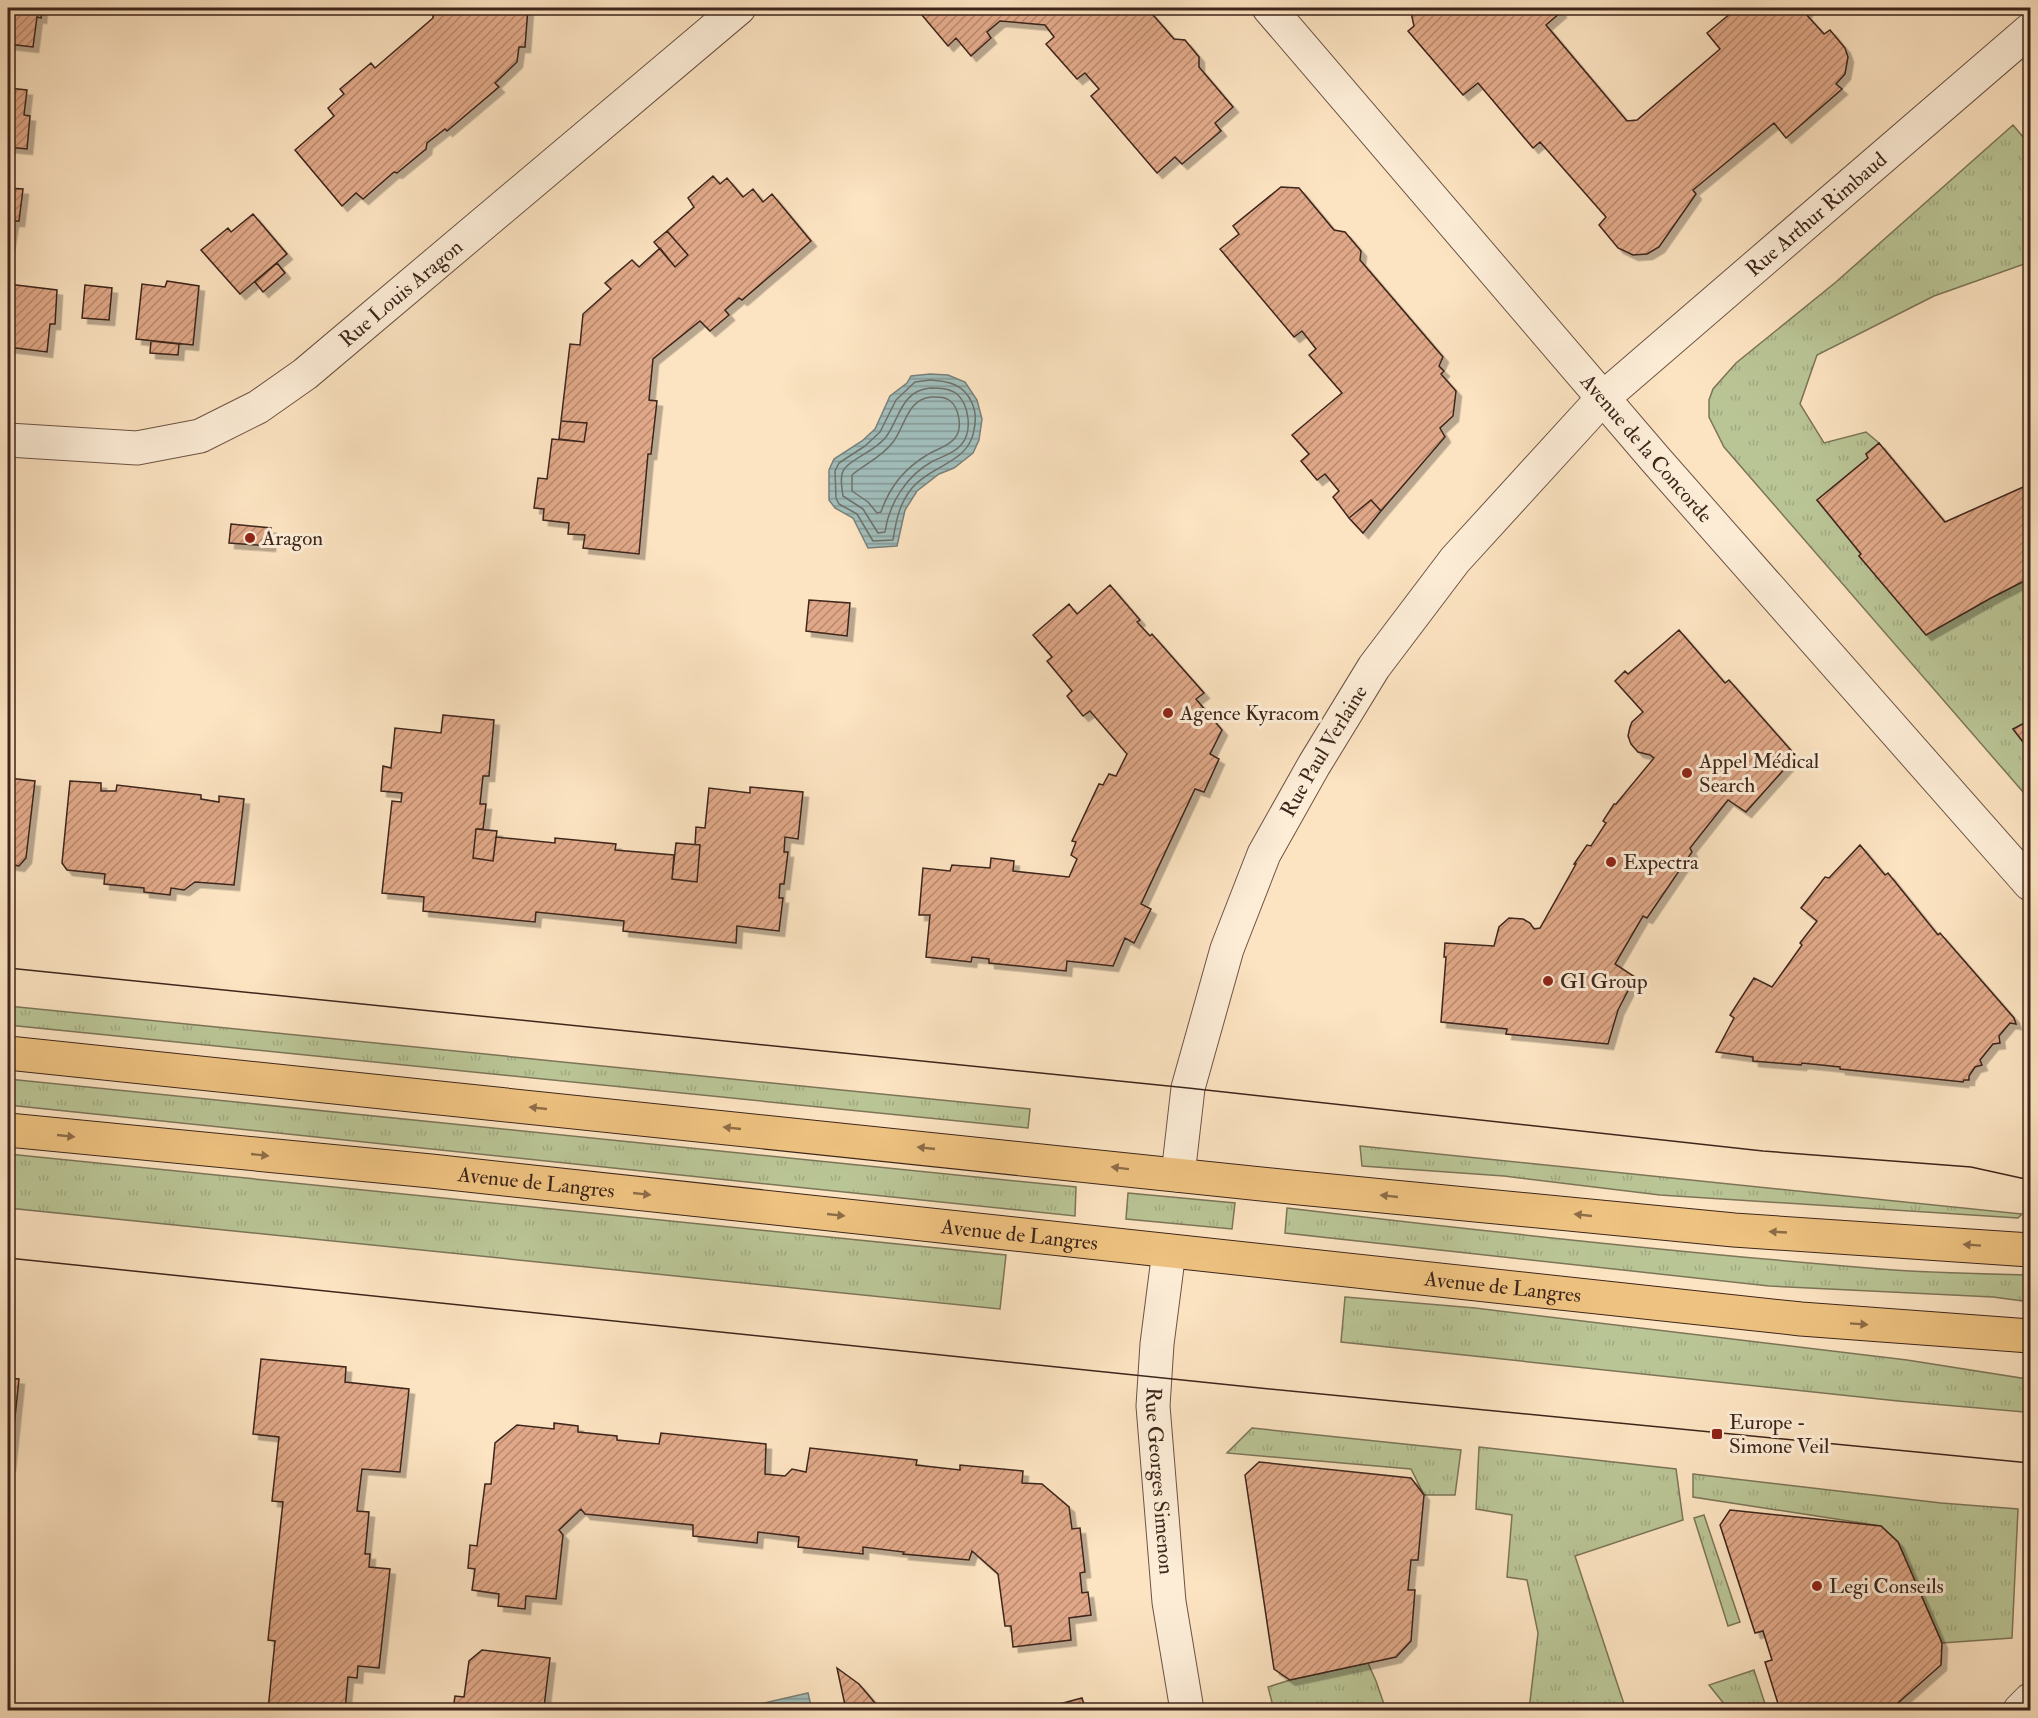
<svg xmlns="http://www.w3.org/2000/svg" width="2038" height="1718" font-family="'IM FELL Double Pica',serif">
  <defs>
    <pattern id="grass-tufts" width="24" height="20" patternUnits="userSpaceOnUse" patternTransform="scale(1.5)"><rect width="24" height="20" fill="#bac596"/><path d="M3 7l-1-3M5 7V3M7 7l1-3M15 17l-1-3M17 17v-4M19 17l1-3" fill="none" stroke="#a1a981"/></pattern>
    <pattern id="water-rules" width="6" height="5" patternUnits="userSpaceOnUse" patternTransform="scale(1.5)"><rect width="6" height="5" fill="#a1bdba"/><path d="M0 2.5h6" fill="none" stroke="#849996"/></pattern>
    <pattern id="building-hatch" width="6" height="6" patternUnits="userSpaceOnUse" patternTransform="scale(1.5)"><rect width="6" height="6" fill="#e0a888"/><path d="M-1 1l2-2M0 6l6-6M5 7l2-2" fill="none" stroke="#b7896e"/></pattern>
    <filter id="shadow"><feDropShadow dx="5.5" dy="5.5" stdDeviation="0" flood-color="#0004"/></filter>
  </defs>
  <rect width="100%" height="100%" fill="#fce3c1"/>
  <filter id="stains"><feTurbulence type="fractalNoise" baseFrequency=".00333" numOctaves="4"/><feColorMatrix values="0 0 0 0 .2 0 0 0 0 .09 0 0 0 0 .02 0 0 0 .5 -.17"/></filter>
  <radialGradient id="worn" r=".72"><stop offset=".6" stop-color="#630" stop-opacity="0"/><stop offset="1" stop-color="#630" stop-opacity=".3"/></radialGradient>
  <!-- grass -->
  <path fill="url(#grass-tufts)" stroke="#7c7558" stroke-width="1.5" d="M2013,125L2029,144L2030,150V262L1934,296L1817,355L1800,404L1824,443L1866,432L1879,443L1866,454L1868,458L1817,500L1861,554L1859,556L1991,598L2030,578V720L2013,729L2030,751V800L1724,447L1709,417V400L1713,389L1736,363L1836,282Z
    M8,1006L1030,1109L1028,1128L8,1025Z
    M8,1079L1076,1187L1075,1216L8,1105Z
    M1360,1146L2022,1214L2018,1218L1660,1195L1504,1176L1362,1166Z
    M8,1154L1006,1255L1000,1309L8,1208Z
    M1128,1193L1235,1203L1232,1229L1126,1219Z
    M1287,1208C1489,1232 1691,1254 1894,1270C1939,1273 1985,1274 2030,1275V1302L1993,1297L1769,1286L1285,1233Z
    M1345,1297L1475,1308L1907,1360L2027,1379L2024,1412L1898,1401L1341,1342Z
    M1252,1428L1461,1450L1455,1495H1424L1411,1469L1227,1453Z
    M1479,1447L1676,1469L1683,1520L1575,1556L1626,1710H1529L1538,1633L1527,1580L1507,1577L1512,1515L1476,1509Z
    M1693,1474L1941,1503L2018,1509L2012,1638L1942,1643L1898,1542L1881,1526L1693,1497Z
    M1704,1515L1740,1622L1728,1626L1694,1518Z
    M1368,1663L1376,1681L1386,1710H1274L1268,1687L1290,1680Z
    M1754,1670L1767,1710H1729L1709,1685Z"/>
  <!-- water -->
  <path fill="url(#water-rules)" stroke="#79807a" stroke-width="1.5" d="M930,374L948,375L965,382L977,400L982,419L979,440L973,453L954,468L939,474L917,491L905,510L897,546L868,548L853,518L835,508L829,500V470L834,459L862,441L875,429L890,396L907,383L911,376Z
    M808,1693L812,1710H743L742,1708Z"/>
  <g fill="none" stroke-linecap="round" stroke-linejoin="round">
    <!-- shore -->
    <path stroke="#6f716a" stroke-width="1.5" d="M930,380C948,381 964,384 972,403C976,412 976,421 974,430C969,463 931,465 912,488C899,504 896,521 893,540L873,541L857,514L839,504L836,498L835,471L839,463L865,446L880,432L896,400L915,382Z
      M930,388C939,388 949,388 957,394C969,405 973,432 961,445C953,454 943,456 933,461C907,475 889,503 885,532L878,533L863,509L843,496C842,488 839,475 845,468C855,457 875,451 886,437C900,418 901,391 930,388Z
      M931,397C937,397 944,396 949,400C959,407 963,428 955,438C948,447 936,449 927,455C905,468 889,488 881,512L877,513L868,502L852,491V475C865,464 882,457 893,442C905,427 907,399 931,397Z"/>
  </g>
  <!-- building -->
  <path fill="url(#building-hatch)" stroke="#3d251b" stroke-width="1.5" filter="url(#shadow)" d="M8,8H42L41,18L37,17L33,47L8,44Z
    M433,8H528L525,47H519L517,62L495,83L499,87L447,131L445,129L427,143L426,149L397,173L394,172L363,199L356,193L342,206L295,150L334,116L328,108L344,94L340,89L371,63L375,68L433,18Z
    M916,8H1147L1174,39L1185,40L1199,57V67L1233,107L1215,123L1221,131L1182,164L1175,157L1157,173L1091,96L1099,89L1085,73L1077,79L1046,44L1054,37L1045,25L1000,21L987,32L991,38L971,56L956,38L948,46Z
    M1410,8H1557L1561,12L1546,25L1627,121L1637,120L1720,49L1707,33L1737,8H1809L1805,13L1824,34L1830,30L1845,48L1848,57L1845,74L1836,84L1842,89L1786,138L1774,123L1693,190L1696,194L1659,247L1647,254L1633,255L1618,248L1599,225L1606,217L1540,142L1533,148L1478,83L1463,95L1408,31L1414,26Z
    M8,88L27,90L24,115L30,116L27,149L8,147Z
    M713,176L720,184L727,178L743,197L753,189L763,202L772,194L811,241L742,300L739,298L725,310L729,315L710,331L700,321L653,359L649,400L657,401L651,454H648L639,554L583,548L585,535L568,534L569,523L543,520L544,509L534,508L538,478L547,479L552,439L584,442L587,423L561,421L570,344L580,345L583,314L611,289L605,283L632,260L639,267L660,248L675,267L688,255L667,231L694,207L688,198Z
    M1281,187L1299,188L1334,230L1345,232L1361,251L1360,260L1443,357L1439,366L1444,371L1441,374L1456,391L1453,416L1440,428L1445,437L1381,511L1371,500L1349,518L1333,497L1339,491L1325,474L1317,480L1301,461L1309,454L1292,435L1342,393L1309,355L1316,349L1302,331L1294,337L1220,249L1239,234L1233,226Z
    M8,188L23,189L19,221H13L9,246L8,245Z
    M253,214L287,254L240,294L201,250L228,228L231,232Z
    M667,231L688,255L675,267L654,242Z
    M277,263L285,273L263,292L255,282Z
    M167,281L199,286L193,345L136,339L142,284L165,287Z
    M8,284L57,290L55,324H50L47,352L8,347Z
    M85,285L112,288L109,320L82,318Z
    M151,341L179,344L178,355L150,353Z
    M561,421L587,423L584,442L559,439Z
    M1879,443L1945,522L2030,484V578L1991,598L1926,635L1859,556L1861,554L1817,500L1868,458L1866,454Z
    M1371,500L1381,511L1363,533L1349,518Z
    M231,524L271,528L270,546L229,543Z
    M1110,585L1140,620L1137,622L1150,636L1152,634L1204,693L1196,699L1222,730L1210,754L1219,759L1204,792L1195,789L1141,904L1151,909L1134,943L1125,938L1113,966L1067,961L1066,971L989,963V959L972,957L971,962L926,957L930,915H919L923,868L950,871L952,865L990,868L991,858L1014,861L1013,871L1069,877L1077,859L1071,855L1076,842L1072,841L1099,784L1103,785L1109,774L1116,776L1127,754L1090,711L1083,716L1067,696L1072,691L1047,661L1052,657L1033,635L1069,604L1077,614Z
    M809,600L850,603L847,636L806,631Z
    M1679,630L1725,683L1729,680L1796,756L1746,812L1728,800L1690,848L1692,852L1647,918L1643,916L1615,964L1635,977L1618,1010L1608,1044L1506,1034L1507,1029L1441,1022L1446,957H1444L1445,943L1494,946L1499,927L1509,918L1523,919L1530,923L1534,929L1540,928L1576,864H1574L1587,845L1591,846L1606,823L1603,821L1614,804H1616L1654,758L1650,755L1638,752L1631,744L1628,736L1630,727L1632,722L1643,712L1615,681L1625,671L1628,674Z
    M443,715L494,720L489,776H483L480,804H486L483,829H476L473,858L493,861L496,837L555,843V838L616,844L615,850L674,855L672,879L697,882L700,845H695L696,827L705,828L709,788L750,793V787L803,792L798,839L785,837L784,852H788L784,884H780L779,898H783L779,931L737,926L736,943L623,931L624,921L536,912L535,922L423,911L424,897L382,893L392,801L401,802L402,793L381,791L383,766L391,768L395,728L441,733Z
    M2030,720V751L2013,729Z
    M8,778L35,781L26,858L19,866L8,864Z
    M70,781L101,783V791H116L117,785L201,795V799L219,802V796L244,799L234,885L195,882L184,890L171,888L170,895L144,892V888L104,884L105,874L67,870L62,863Z
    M476,829L497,831L493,861L473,858Z
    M676,843L700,845L697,882L672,879Z
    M1860,845L1885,875L1888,873L1938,935L1940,933L2014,1018L2016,1024L2010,1023L1999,1036L2000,1043L1993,1044L1980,1060L1982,1065L1975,1067L1969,1076V1080H1964L1963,1082L1840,1069V1067L1802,1063L1801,1065L1753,1061V1057L1716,1052L1734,1018L1730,1015L1754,978L1772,987L1802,945L1800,943L1817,921L1801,908L1825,877L1829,878Z
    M261,1359L346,1367L345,1382L409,1389L400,1472L362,1469L357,1511L369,1512L365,1554H370L369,1567L390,1569L379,1668L358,1666L357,1678L348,1677L345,1710H268L275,1641L268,1640L283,1502L272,1501L279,1437L253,1434Z
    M8,1378L19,1379L10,1465H8Z
    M554,1423L578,1426V1432L617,1436V1440L659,1444L661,1433L766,1444L765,1474L785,1476L792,1469L806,1472L810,1448L917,1460L916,1465L960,1470V1465L1023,1471L1022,1483L1042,1484L1069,1507L1072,1529L1080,1528L1085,1572L1080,1573L1082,1593L1088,1592L1091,1615L1069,1618L1071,1640L1013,1647L1011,1626H1005L998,1574L972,1551L969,1560L903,1554L904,1552L863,1547V1554L798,1547L799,1537L758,1532L757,1543L693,1536V1525L585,1514L581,1509L559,1530L563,1535L556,1599L526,1596L525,1609L498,1606L499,1594L472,1590L475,1569L468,1568L470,1545L477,1546L485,1484H491L495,1443L517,1425L554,1429Z
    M1259,1462L1411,1478L1424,1495L1418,1560H1411L1408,1590H1415L1411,1641L1396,1657L1290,1680L1274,1669L1245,1475Z
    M1730,1510L1881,1526L1898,1542L1942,1643L1941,1665L1890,1710H1780L1765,1662L1772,1660L1763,1631L1755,1633L1720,1525Z
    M482,1650L550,1658L544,1707L532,1706V1710H453L455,1696L464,1697L469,1661Z
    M837,1668L859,1684L881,1710H846Z
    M1082,1698L1086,1710H1037Z"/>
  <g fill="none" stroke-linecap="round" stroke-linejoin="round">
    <!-- minor casing -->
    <g stroke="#6d5444" stroke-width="35">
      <g id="minor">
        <path id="s1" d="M1269,8L1656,460L2030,884"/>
        <path id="s2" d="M8,440L137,448L200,436L258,407L305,374L739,8"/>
        <path id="s3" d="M1178,1175L1188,1088L1227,949L1264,854L1314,765L1374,667L1455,560L1603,398L2030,30"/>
        <path id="s4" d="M1169,1251L1157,1344L1153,1406L1169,1602L1187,1710"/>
        <path d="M2020,1710L2030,1700"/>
      </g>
    </g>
    <!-- major casing -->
    <g stroke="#3d251b" stroke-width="35">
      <g id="major">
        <path d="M8,1053L1300,1188L1734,1230L2030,1250"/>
        <path id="s5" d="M8,1130L431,1171L1801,1319L2030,1336"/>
      </g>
    </g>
    <!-- minor -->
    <use href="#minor" stroke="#fdedd7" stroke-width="33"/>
    <!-- major -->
    <use href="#major" stroke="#eec280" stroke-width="33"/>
    <!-- tram -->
    <path stroke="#3d251b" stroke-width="1.5" d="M8,968L1188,1088L1763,1151L1971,1167L2030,1180
      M8,1258L1250,1387L2030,1463"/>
  </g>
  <!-- one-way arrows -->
  <defs><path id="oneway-solid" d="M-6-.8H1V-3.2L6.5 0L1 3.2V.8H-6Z" transform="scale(1.5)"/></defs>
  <g fill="#8d6c48">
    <use href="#oneway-solid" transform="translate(538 1108) rotate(-174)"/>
    <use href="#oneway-solid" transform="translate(732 1128) rotate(-174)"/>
    <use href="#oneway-solid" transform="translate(66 1136) rotate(6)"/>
    <use href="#oneway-solid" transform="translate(926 1148) rotate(-174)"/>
    <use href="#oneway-solid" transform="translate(260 1155) rotate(6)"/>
    <use href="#oneway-solid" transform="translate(1120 1168) rotate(-173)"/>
    <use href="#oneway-solid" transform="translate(642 1194) rotate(6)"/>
    <use href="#oneway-solid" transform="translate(1389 1196) rotate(-174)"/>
    <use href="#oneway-solid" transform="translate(836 1215) rotate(6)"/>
    <use href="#oneway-solid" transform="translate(1583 1215) rotate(-174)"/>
    <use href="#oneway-solid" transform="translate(1778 1232) rotate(-177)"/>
    <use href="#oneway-solid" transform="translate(1972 1245) rotate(-176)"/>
    <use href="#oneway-solid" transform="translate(1859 1324) rotate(4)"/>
  </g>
  <!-- markers -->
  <g fill="#8f2418" stroke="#fdedd7" stroke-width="2">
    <circle cx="250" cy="538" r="6"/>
    <circle cx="1168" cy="713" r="6"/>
    <circle cx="1687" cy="773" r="6"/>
    <circle cx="1611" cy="862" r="6"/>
    <circle cx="1548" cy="981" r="6"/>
    <rect x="1711" y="1428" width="12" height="12" rx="3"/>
    <circle cx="1817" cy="1586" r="6"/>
  </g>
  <g text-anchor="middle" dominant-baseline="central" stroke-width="6" stroke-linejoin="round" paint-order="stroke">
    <!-- street labels -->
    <g font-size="21" fill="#3d251b" stroke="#fdedd7">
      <text stroke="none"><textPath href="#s3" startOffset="1186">Rue Arthur Rimbaud</textPath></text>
      <text stroke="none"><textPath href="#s2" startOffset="441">Rue Louis Aragon</textPath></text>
      <text stroke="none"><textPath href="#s1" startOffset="580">Avenue de la Concorde</textPath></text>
      <text stroke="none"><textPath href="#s3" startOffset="453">Rue Paul Verlaine</textPath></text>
      <text stroke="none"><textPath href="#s5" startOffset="531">Avenue de Langres</textPath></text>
      <text stroke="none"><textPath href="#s5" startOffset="1017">Avenue de Langres</textPath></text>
      <text stroke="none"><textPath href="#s5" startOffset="1503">Avenue de Langres</textPath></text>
      <text stroke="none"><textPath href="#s4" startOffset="231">Rue Georges Simenon</textPath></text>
    </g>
    <!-- poi labels -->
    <g font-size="21" fill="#3d251b" stroke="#fdedd7" text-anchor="start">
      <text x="262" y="538">Aragon</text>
      <text x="1180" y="713">Agence Kyracom</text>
      <text x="1699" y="761">Appel Médical<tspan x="1699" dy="24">Search</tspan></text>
      <text x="1623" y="862">Expectra</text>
      <text x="1560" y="981">GI Group</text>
      <text x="1729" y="1422">Europe -<tspan x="1729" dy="24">Simone Veil</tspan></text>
      <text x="1829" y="1586">Legi Conseils</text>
    </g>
  </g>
  <!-- margin -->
  <rect width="2038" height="1718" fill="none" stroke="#fce3c1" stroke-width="30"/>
  <rect x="9" y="9" width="2020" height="1700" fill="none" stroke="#3d251b" stroke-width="3"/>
  <rect x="15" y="15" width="2008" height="1688" fill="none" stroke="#3d251b" stroke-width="1.5"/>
  <rect width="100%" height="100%" filter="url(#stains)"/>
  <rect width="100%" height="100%" fill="url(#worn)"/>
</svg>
